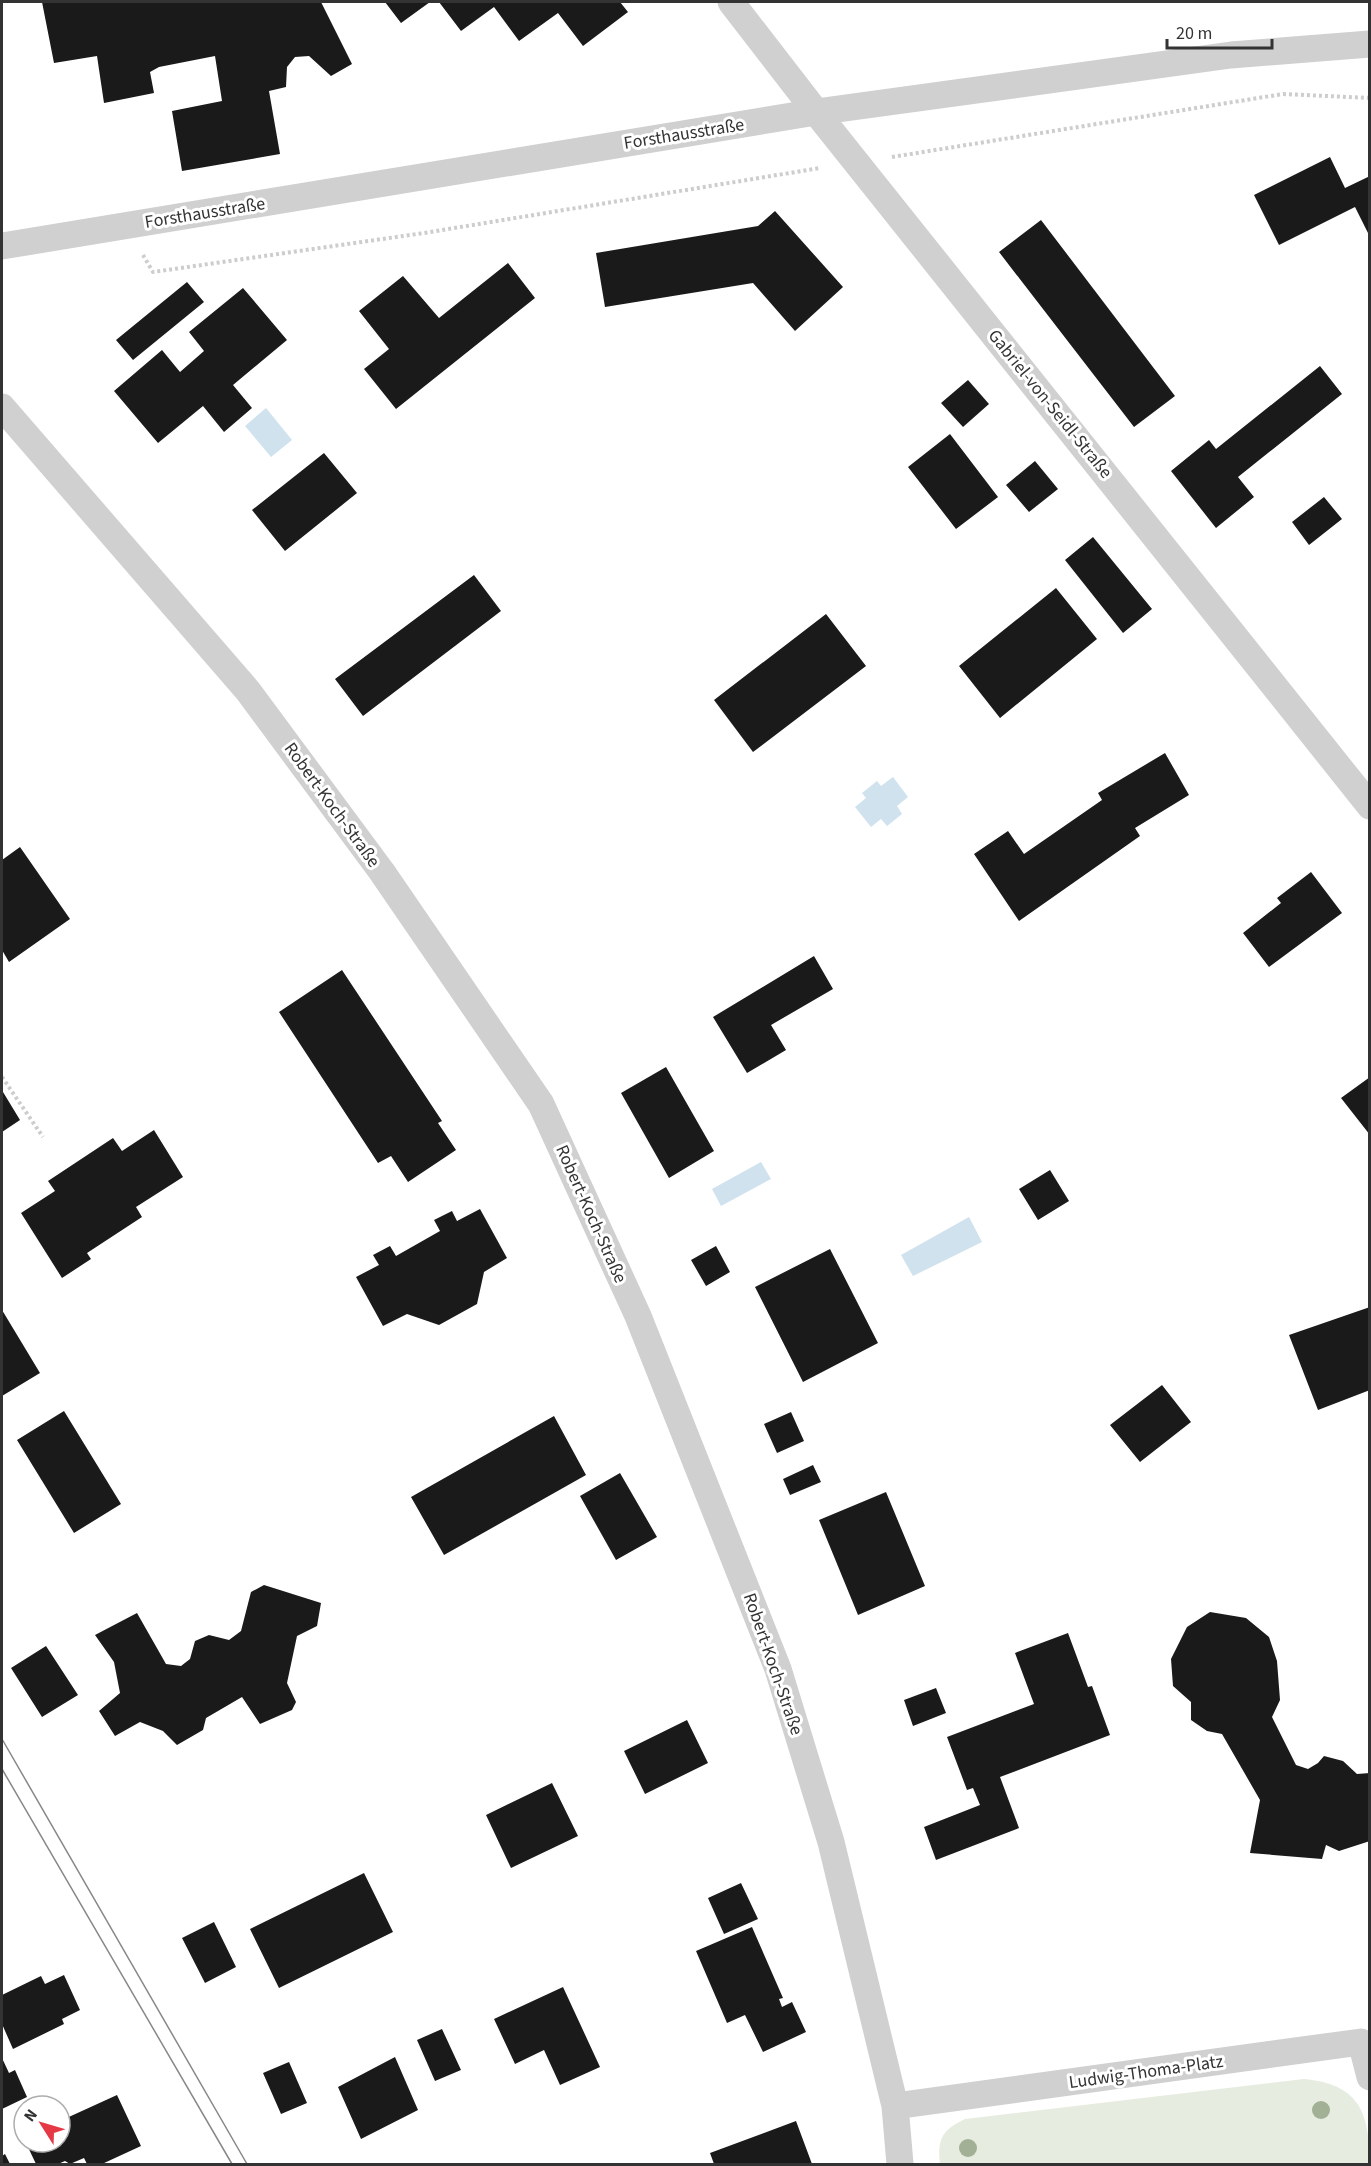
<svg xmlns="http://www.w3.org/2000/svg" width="1371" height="2166" font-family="'Source Sans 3',sans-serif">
  <rect width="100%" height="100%" fill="#fff"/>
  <!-- green -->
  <path fill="#e6ecdf" d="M1304,2079C1360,2084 1370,2114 1369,2164H940C937,2139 942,2130 965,2119Z"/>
  <!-- water -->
  <path fill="#cfe2ee" d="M266,408L292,440L271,457L245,426Z
    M893,777L908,797L897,806L902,814L887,826L881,819L871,827L855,807L866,798L862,793L877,781L881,786Z
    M761,1162L771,1179L721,1206L712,1189Z
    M969,1217L982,1242L913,1276L901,1255Z"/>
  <!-- building -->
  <path fill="#1a1a1a" d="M42,2H321L352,64L331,76L309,56L295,57L287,67L286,87L269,91L280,154L182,171L172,111L222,101L215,56L159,67L150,72L154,93L104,103L97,56L54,63Z
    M385,2H430L401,23Z
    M439,2H620L628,12L583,46L558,13L519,41L494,7L461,31Z
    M1330,157L1345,188L1370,176V237L1355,207L1279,245L1254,195Z
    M775,211L843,287L795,331L753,283L605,307L596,253L758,226Z
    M1041,220L1175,396L1134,427L999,252Z
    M508,263L535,298L396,409L364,369L389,349L359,311L403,276L439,318Z
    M187,282L204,302L133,360L116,340Z
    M243,288L287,340L233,385L252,408L224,432L203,406L158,443L114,391L162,350L180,372L204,351L189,332Z
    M1320,366L1342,394L1238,477L1254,497L1216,528L1171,471L1209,440L1216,449Z
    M968,380L989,404L963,427L941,403Z
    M950,434L998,497L956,529L908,467Z
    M324,453L357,493L285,551L252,510Z
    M1035,461L1058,489L1029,512L1006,485Z
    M1324,497L1342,519L1309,545L1292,522Z
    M1093,537L1152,609L1123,633L1065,560Z
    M474,575L501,611L363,716L335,679Z
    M1056,588L1097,639L1000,718L959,666Z
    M826,614L866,666L753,752L714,700Z
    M1165,753L1189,795L1135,828L1140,836L1019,921L974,854L1008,831L1024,854L1102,800L1098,793Z
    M20,847L70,919L9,962L2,950V860Z
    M1311,872L1342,913L1269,967L1243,933L1281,903L1277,898Z
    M814,956L833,989L771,1025L786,1050L747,1073L713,1017Z
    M342,970L442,1121L438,1123L456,1150L408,1182L391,1156L378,1163L279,1012Z
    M666,1067L714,1151L669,1178L621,1093Z
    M1370,1077V1135L1341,1098Z
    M3,1092L20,1120L2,1132V1093Z
    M154,1130L183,1177L136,1207L142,1217L87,1253L91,1259L62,1278L21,1213L55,1191L48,1181L113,1138L122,1151Z
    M1050,1170L1069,1201L1038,1220L1019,1189Z
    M480,1209L507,1258L484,1272L477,1304L439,1325L407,1314L383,1326L356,1277L379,1265L373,1255L390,1246L396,1256L440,1231L434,1220L452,1211L457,1221Z
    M716,1246L730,1272L706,1286L691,1260Z
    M830,1249L878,1343L803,1382L755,1287Z
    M1370,1307V1390L1318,1410L1289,1335Z
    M2,1310L40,1373L2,1396Z
    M1162,1385L1191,1422L1140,1462L1110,1425Z
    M64,1411L121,1504L74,1533L17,1440Z
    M791,1412L804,1441L777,1453L764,1424Z
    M554,1416L586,1475L444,1555L411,1497Z
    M813,1465L821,1482L790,1495L783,1479Z
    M620,1473L657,1537L616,1560L580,1496Z
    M886,1492L925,1586L858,1615L819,1520Z
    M264,1585L321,1603L317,1626L297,1636L287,1683L296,1702L292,1710L260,1724L242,1697L206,1718L203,1730L177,1745L163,1731L140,1722L115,1736L99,1711L120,1693L114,1662L95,1635L137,1613L166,1664L181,1666L190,1659L195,1641L209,1635L229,1640L241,1631L251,1592Z
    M1210,1612L1246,1618L1269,1637L1277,1661L1280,1700L1272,1717L1296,1765L1308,1769L1318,1763L1324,1756L1343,1761L1357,1774L1370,1773V1841L1339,1851L1326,1845L1322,1859L1250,1853L1260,1800L1222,1734L1207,1731L1191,1720V1702L1173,1686L1171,1659L1187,1627Z
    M1068,1633L1088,1687L1092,1686L1110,1735L1000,1777L1019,1828L936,1860L924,1827L980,1805L973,1788L967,1790L947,1737L1034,1704L1015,1653Z
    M46,1646L78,1695L42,1717L11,1668Z
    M936,1688L946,1713L913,1726L904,1700Z
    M687,1720L708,1763L645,1794L624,1751Z
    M552,1783L578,1836L511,1868L486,1815Z
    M364,1873L393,1932L279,1988L250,1929Z
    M741,1883L758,1919L724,1934L708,1898Z
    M214,1922L236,1967L205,1983L182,1938Z
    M752,1927L783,1998L779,1999L782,2007L792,2002L806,2032L763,2052L745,2015L727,2023L696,1951Z
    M64,1975L80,2010L62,2019L64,2024L13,2049L2,2024V1995L41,1976L45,1984Z
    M563,1987L600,2067L560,2085L544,2050L515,2064L494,2019Z
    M442,2029L461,2070L435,2081L417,2040Z
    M395,2057L418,2110L361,2139L338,2087Z
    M2,2058L9,2073L15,2070L27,2097L2,2109Z
    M289,2062L307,2103L281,2114L263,2073Z
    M117,2095L141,2146L102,2164H87L84,2158L70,2164L65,2161L58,2164H36L26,2143L60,2142V2121Z
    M796,2121L812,2164H714L710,2153Z
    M5,2154L10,2164H2V2156Z"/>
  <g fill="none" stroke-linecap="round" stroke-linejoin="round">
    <!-- path -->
    <path stroke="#cdcdcd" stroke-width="4" stroke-dasharray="3 3" stroke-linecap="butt" d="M892,157L1283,94L1370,98
      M143,255L153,272L424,233L820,168
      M2,1077L43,1137"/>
    <!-- minor -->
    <path stroke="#d0d0d0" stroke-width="27" d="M731,2L816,112L1370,806
      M2,246L816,112L1231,55L1370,44
      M2,407L248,691L382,872L541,1104L638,1316L778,1669L831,1842L895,2106L900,2164
      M895,2106L1361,2042L1370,2077"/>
    <!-- tram -->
    <path stroke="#888" stroke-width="1.5" d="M2,1739L247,2164
      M2,1769L232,2164"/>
  </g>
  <!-- trees -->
  <g fill="#a2b095">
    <circle cx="1321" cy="2110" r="9"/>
    <circle cx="968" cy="2148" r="9"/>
  </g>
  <g text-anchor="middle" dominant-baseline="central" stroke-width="6" stroke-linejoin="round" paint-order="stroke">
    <!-- street labels -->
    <g font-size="18" fill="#333" stroke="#fff">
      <text transform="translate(684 134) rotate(-9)">Forsthausstraße</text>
      <text transform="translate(205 213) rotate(-9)">Forsthausstraße</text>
      <text transform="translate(1050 404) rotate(51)">Gabriel-von-Seidl-Straße</text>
      <text transform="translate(332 805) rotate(54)">Robert-Koch-Straße</text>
      <text transform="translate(591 1214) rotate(66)">Robert-Koch-Straße</text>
      <text transform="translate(773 1664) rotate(71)">Robert-Koch-Straße</text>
      <text transform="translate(1146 2072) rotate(-8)">Ludwig-Thoma-Platz</text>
    </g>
  </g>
  <!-- border -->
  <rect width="1371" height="2166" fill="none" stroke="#333333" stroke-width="6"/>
  <!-- north arrow -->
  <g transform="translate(42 2124) rotate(307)"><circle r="28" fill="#ffffff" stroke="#adadad" stroke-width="1.5"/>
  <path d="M0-4.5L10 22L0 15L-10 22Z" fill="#e63946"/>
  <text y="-9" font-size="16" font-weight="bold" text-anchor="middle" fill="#333333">N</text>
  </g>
  <!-- scale -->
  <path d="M1167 39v9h105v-9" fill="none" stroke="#333333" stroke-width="3"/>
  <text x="1176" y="39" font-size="18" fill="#333333" stroke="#ffffff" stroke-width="4.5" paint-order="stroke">20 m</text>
</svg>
